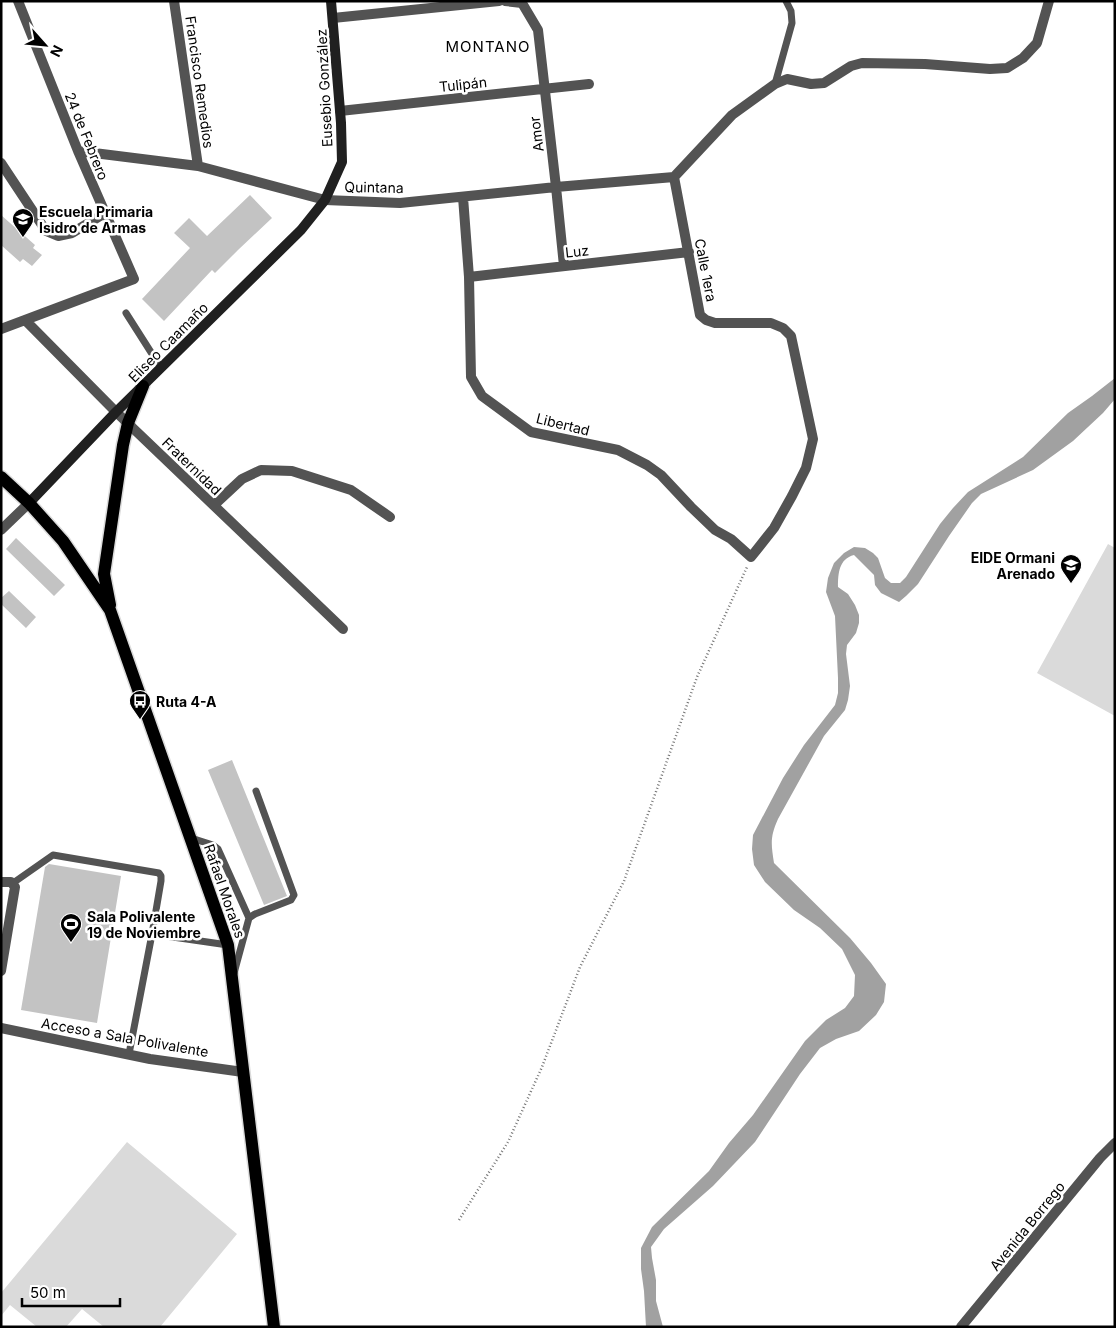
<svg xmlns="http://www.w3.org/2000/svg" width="1116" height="1328" font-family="Inter,sans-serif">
  <rect width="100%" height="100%" fill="#fff"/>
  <!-- green -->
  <path fill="#dadada" d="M1108,544L1115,548V716L1037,673Z
    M127,1142L237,1234L160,1327H104L82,1309L66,1327H37L10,1305L1,1316V1293Z"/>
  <!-- water -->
  <path fill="#a1a1a1" d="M1115,378V399L1103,413L1073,441L1033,470L981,494L972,503L949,536L918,584L906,596L899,602L881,593L875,585L874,575L854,555C839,559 838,573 838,587L848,594L855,605L859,615V623L856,633L847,645L846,654L850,686L848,700L845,710L824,736L778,819C770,837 771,844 774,863L850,938L871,963L886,984L884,1002L876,1015L859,1031L836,1039L820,1048L800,1074L755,1142L713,1186L664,1229L651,1247L652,1258L656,1280V1301L663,1327H646L644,1291L641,1269V1248L652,1227L709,1171L729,1143L753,1115L805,1041L826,1020L845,1008L854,996L855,975L842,949L820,928L794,910L765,882L754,865L752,849L753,835L783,778L804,745L835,705L838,693V678L835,616L826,592L828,578L834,563L844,553L854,547L865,548L873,553L878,558L885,578L891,583H900L906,577L940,524L953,508L968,492L1023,457L1068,413L1092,396Z"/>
  <!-- building -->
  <path fill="#c3c3c3" d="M250,195L272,218L238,250L215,273L212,270L164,321L142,299L190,248L174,233L189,218L207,236Z
    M1,215L35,245L33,248L42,255L32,266L23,259L20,262L1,245Z
    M16,538L65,585L54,596L6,549Z
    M9,591L36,617L26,628L1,604V598Z
    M232,760L287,896L264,905L208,770Z
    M49,864L121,876L97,1023L21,1010L45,867Z"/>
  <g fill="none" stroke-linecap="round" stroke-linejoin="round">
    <!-- primary casing -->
    <g stroke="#dbdbdb" stroke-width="15">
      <path id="primary" d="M1,477L29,503L63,541L110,610L228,945L274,1327
        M110,605L104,574L123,445L128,423L143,386"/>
    </g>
    <!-- path -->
    <path stroke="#757575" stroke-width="2.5" stroke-dasharray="1 2.5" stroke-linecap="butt" d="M459,1220L508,1142L542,1067L580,967L624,881L697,677L747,567"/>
    <!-- service -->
    <path stroke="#535353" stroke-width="7" d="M775,84L792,23L791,11L786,1
      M126,313L161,368
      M191,838L213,845L218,849L249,918
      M13,883L53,855L159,873L161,876V881L152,934
      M234,973L249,918L255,914L291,900L294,895L256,791
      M129,1054L152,934L228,945"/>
    <!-- minor -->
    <path stroke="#535353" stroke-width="10" d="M174,1L198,166
      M505,1L522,3L538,30L556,187L564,266
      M333,18L499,1
      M340,111L589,84
      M78,151L198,166L325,200L400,203L556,187L674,177
      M1,163L46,231L58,236L72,233L105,213
      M674,177L732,115L775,84L787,79L811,84L824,83L851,66L862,63L925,64L990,69L1007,68L1023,58L1037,43L1049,1
      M463,197L469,277L471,377L482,396L531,432L618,450L647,465L661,475L691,507L715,530L731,539L751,557L774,528L792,496L806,468L813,439L791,336L783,328L771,323H715L706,320L700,315L674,177
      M469,277L689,252
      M25,320L116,412L343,629
      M1,329L134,279L78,151L18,1
      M214,505L242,479L261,470L292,471L351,490L390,517
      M1,882H11L15,887L1,971
      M1,1028L150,1059L243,1072"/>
    <!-- tertiary -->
    <path stroke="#535353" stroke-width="10" d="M1,530L29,503
      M961,1327L1100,1158L1115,1143"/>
    <!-- secondary -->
    <path stroke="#202020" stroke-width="10" d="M29,503L116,412L301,230L325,200L342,162L341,123L331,1"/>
    <!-- primary -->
    <use href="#primary" stroke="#000" stroke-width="12"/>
  </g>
  <!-- icons -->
  <defs>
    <g id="school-pin" transform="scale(1.125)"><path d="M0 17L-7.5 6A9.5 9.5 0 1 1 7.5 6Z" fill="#000" stroke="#fff"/><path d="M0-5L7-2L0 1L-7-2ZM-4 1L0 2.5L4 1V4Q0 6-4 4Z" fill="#fff"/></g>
    <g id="bus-pin" transform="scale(1.125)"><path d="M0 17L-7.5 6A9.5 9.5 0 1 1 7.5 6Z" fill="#000" stroke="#fff"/><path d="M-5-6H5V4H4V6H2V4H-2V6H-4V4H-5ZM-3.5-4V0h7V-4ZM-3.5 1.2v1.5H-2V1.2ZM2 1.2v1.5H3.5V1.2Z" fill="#fff"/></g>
    <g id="stadium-pin" transform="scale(1.125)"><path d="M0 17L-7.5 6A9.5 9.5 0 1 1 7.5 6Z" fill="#000" stroke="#fff"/><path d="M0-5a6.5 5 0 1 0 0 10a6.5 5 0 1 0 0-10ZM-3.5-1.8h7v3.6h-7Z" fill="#fff"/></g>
  </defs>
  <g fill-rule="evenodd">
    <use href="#school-pin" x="23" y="219"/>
    <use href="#school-pin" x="1071" y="565"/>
    <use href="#bus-pin" x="140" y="701"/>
    <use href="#stadium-pin" x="71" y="924"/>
  </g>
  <g text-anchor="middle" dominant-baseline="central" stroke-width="5" stroke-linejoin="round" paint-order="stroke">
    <!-- street labels -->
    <g font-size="14" fill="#000" stroke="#fff">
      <text transform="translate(200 82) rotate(82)">Francisco Remedios</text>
      <text transform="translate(463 84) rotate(-6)">Tulipán</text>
      <text transform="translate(324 88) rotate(-93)">Eusebio González</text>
      <text transform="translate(536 134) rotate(-97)">Amor</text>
      <text transform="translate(87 136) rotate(68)">24 de Febrero</text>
      <text transform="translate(374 187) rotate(1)">Quintana</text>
      <text transform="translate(577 251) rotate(-6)">Luz</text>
      <text transform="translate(706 270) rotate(79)">Calle 1era</text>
      <text transform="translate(168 342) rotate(-45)">Eliseo Caamaño</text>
      <text transform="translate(563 424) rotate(14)">Libertad</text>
      <text transform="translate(192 466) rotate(44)">Fraternidad</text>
      <text transform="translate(225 891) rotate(71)">Rafael Morales</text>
      <text transform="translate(125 1037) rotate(10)">Acceso a Sala Polivalente</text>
      <text transform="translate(1027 1226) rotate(-51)">Avenida Borrego</text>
    </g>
    <!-- poi labels -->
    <g font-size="14" font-weight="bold" fill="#000" stroke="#fff" text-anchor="start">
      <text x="39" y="211">Escuela Primaria<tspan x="39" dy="16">Isidro de Armas</tspan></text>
      <text x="1055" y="557" text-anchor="end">EIDE Ormani<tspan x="1055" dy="16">Arenado</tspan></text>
      <text x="156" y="701">Ruta 4-A</text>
      <text x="87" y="916">Sala Polivalente<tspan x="87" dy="16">19 de Noviembre</tspan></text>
    </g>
    <!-- neighbourhood labels -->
    <g font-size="15" letter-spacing="1" fill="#000" stroke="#fff">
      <text x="488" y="46">MONTANO</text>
    </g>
  </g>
  <!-- border -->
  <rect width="1116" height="1328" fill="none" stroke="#000000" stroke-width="5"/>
  <!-- north arrow -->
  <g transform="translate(45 45) rotate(117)" stroke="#ffffff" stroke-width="4" paint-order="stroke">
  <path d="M0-4L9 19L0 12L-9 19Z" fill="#000000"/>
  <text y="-8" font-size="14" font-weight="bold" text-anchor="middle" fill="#000000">N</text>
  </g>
  <!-- scale -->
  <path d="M22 1298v8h98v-8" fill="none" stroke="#000000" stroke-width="2.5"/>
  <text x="30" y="1298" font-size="15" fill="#000000" stroke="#ffffff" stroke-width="4" paint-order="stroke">50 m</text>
</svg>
